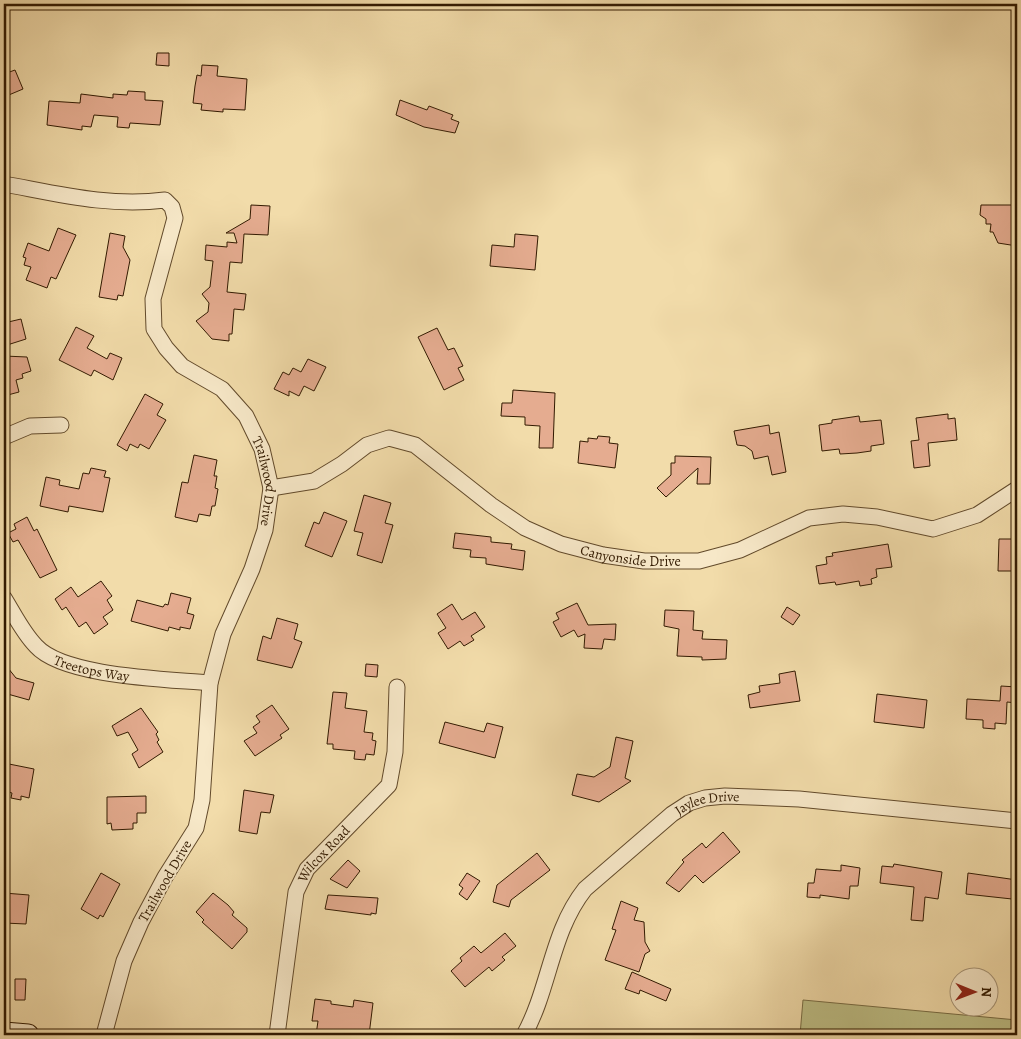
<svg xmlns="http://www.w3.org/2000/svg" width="1021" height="1039" font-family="Alegreya,serif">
  <rect width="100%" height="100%" fill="#f2dcaa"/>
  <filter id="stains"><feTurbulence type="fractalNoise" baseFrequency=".004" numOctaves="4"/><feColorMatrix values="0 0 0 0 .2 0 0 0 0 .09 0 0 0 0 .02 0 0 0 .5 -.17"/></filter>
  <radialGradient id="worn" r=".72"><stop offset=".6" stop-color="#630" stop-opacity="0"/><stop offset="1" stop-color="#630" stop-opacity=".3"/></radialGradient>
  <!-- green -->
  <path fill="#bebf86" stroke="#786c44" d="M803,1000L1017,1020V1035H800Z"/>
  <!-- building -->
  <path fill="#e5ac90" stroke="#321a01" d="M157,53H169V66L156,65Z
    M202,65L218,66L217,76L247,79L245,110L223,109V112L201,110L202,104L193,103L195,86L197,75L201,76Z
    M15,70L23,89L4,97V74Z
    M128,91L145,92V100L163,101L160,125L130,123L129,128L117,127L118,117L94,115L91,127L82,126V130L47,125L49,101L80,103L81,94L113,98V94L127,95Z
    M400,100L427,110L429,106L453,115L451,119L459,122L455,133L424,127L396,115Z
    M251,205L270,206L268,235L244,234L242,263L230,262L227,292L246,294L244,310L234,309L232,334H229V341L212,339L196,321L208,312L209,303L202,294L210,287L213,261L205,260L206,245L227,247V242L237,243L234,233H226L250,219Z
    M981,205H1017V246L998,243L993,232H990L991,224H986V219L980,215Z
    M58,228L76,235L56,279L51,277L47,288L26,280L31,267L24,265L26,258L23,257L28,243L49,251Z
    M110,233L125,236L123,247L130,260L123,296L118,295L117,300L99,297Z
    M515,234L538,236L535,270L490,266L492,245L514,247Z
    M21,319L26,339L4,346V323Z
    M76,327L94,336L87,348L107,359L110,353L122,358L113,380L94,370L91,376L59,360Z
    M437,328L448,350L454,348L463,366L458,368L464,380L444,390L418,337Z
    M4,356L27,357L31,371L22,374L23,378L16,380L19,392L4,396Z
    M308,359L326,367L314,391L304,386L299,396L289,391V396L274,389L283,372L289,375L293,368L301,372Z
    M513,390L555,393L553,448H539L540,426L525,425V417L501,416L502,403H512Z
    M145,394L163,404L157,415L166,420L149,449L140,444L138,448L130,444L127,451L117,445Z
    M948,414V419L955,418L957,440L928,443L930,466L914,468L911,441L919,440L916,418Z
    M859,416L860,422L881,420L884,444L871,446V451L857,453L840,454L839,449L822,451L819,425L832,423V420Z
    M769,425L770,434L779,432L786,472L772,475L768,456L754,459L752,451L745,446L737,445L734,431Z
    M598,436L610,437L609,443L618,444L615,468L578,463L580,441L588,442V438L597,439Z
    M194,455L217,460L214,476H217L215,488L218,489L215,506H212L210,516L199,514L197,522L175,517L182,482L188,483Z
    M675,456L711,457L710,484H697L698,468L666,497L657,488L671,475V463H675Z
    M91,468L106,471L104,477L110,478L103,512L69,506L68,512L40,506L46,477L60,480L59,485L79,489L83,473L89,474Z
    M364,495L391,503L385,523L393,525L382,563L357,555L363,533L354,531Z
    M324,512L347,521L332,557L305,546L314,522L319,524Z
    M27,517L34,531L37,529L57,570L40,578L18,540L13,542L8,533L16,529L14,524Z
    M455,533L491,537V542L512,544L511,549L525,551L523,570L486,564V558L470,557L471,550L453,548Z
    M999,539H1017V571H998Z
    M888,544L892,567L876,569L877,577L871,579L872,584L860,586L859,581L836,585L835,582L819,584L816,566L827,564L826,557L833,556L832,553Z
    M101,581L112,596L107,600L113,610L103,617L108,624L94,634L86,622L79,627L66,607L62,610L55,599L71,587L78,597Z
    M171,593L191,598L187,613L194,615L190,629L180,627V630L169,627L168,631L131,621L137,600L163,607L165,604L168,605Z
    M577,603L588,625L616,624L615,640L604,639L602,649L584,648L585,634L578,637L574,630L561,637L553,622L559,619L556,613Z
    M452,604L462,620L475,612L485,627L471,636L474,640L464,646L460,641L448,649L438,633L446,628L437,614Z
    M787,607L800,615L793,625L781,617Z
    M665,610L694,611L693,630L703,631L702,639L727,640L726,659L702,660V657L677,656L679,629L664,626Z
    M277,618L298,624L294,639L302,642L292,668L257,660L263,636L271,639Z
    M4,663L16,678L34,683L29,700L4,693Z
    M366,664L378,665L377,677L365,676Z
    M795,671L800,701L750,708L748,695L760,692L759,686L780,683L779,674Z
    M1001,686L1017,687V703L1007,702L1006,724L995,723V729L983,728V720L966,719L967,699L1000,701Z
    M333,692L347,693L345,708L367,711L364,732L373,733L372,740L376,741L374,755L366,754L365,760L354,759L355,751L333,749V744H327Z
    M877,694L927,700L924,728L874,722Z
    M272,705L289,729L280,735L282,738L255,756L244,741L257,733L253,727L260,722L256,716Z
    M141,708L158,732L156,734L159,740L157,742L163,752L139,768L132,754L138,750L128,732L117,736L112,726Z
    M445,722L484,732L487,723L503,727L495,758L439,743Z
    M616,737L633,741L625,778L631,781L599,802L572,795L577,774L594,777L610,767Z
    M4,763L34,769L29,798L21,796V800L11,798L12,793L4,791Z
    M244,790L274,795L270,813L261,812L257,834L239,831Z
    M146,796V813H137V823H133V829L112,830L111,823L107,824V797Z
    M723,832L740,852L703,883L695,875L679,892L666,883L684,862L682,860L702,843L706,848Z
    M537,853L550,870L511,900L509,907L493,902L497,885Z
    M348,860L360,871L347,888L330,879Z
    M894,864L942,872L938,899L925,897L923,921L911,920L914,887L880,883L882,866L893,867Z
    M841,865L860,868L858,886H850L849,899L820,895V898L807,897L808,883H814L816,869L841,871Z
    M101,873L120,884L103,917L100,915L98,919L81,909Z
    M467,873L480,881L467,900L459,894L463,888L459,885Z
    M968,873L1017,880V896H1012V899L966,894Z
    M4,893L29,895L26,924L4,923Z
    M213,893L228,905L234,912L232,915L247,928V932L232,949L202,922L204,920L196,912Z
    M328,895L378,898L376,914L371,913V915L325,909Z
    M621,901L638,908L634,920L644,922L645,942L650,951L645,954L639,972L605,960L616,930L612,929Z
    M505,933L516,946L502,957L505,960L492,971L489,967L465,987L451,971L462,961L460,958L474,946L481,953Z
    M632,972L671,989L666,1001L640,990L639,994L625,989Z
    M15,979H26L25,1000H15Z
    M315,999L331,1001V1004L353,1007L354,1000L373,1003L369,1035H316L318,1021H312Z"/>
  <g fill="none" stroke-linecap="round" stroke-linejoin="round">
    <!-- street casing -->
    <g stroke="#624a2b" stroke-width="17">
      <g id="street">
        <path id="s1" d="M4,184C59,194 109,207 165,200L172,207L175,218L153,299L154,329L166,348L182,366L222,389L246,416L262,449L271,488L265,530L252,569L223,634L210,683L202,800L196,828L165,877L141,922L124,961L104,1035"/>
        <path d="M4,437L30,426L61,425"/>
        <path id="s2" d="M271,488L314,481L342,464L367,445L389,438L415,445L491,505L525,528L561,544L603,555L644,561H699L740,550L809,518L843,514L877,517L933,529L977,515L1017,489"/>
        <path id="s3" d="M4,598C14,614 23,633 36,646C64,677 168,679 210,683"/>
        <path id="s4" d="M277,1035L296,892L307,869L389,785L395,752L397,687"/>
        <path id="s5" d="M524,1035C550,988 551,932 585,889L672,814L689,803L705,798L725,796L799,799L1017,821"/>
      </g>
    </g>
    <!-- secondary casing -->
    <g stroke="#321a01" stroke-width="23">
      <path id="secondary" d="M4,1033L28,1035"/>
    </g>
    <!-- street -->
    <use href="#street" stroke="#f7e8c8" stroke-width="15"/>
    <!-- secondary -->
    <use href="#secondary" stroke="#f7e8c8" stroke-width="21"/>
  </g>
  <g text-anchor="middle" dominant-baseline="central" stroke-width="4" stroke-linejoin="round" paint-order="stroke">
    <!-- street labels -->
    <g font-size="14" fill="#321a01" stroke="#f7e8c8">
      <text stroke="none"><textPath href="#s1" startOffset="496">Trailwood Drive</textPath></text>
      <text stroke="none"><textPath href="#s2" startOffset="406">Canyonside Drive</textPath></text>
      <text stroke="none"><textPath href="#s3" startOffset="119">Treetops Way</textPath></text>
      <text stroke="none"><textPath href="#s5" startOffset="312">Jaylee Drive</textPath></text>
      <text stroke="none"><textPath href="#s4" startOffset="192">Wilcox Road</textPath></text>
      <text transform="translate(165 881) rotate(-60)">Trailwood Drive</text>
    </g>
  </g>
  <!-- margin -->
  <rect width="1021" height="1039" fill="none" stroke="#f2dcaa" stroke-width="20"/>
  <rect x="5" y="5" width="1011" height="1029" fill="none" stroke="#321a01" stroke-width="2.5"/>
  <rect x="10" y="10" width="1001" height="1019" fill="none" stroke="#321a01"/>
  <!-- north arrow -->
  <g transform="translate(974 992) rotate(91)"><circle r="24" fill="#f7e8c8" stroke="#a89678"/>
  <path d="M0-4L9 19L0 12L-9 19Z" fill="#8f2418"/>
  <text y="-8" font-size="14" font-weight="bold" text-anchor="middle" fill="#321a01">N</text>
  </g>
  <rect width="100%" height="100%" filter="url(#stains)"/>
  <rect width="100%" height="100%" fill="url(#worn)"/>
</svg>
